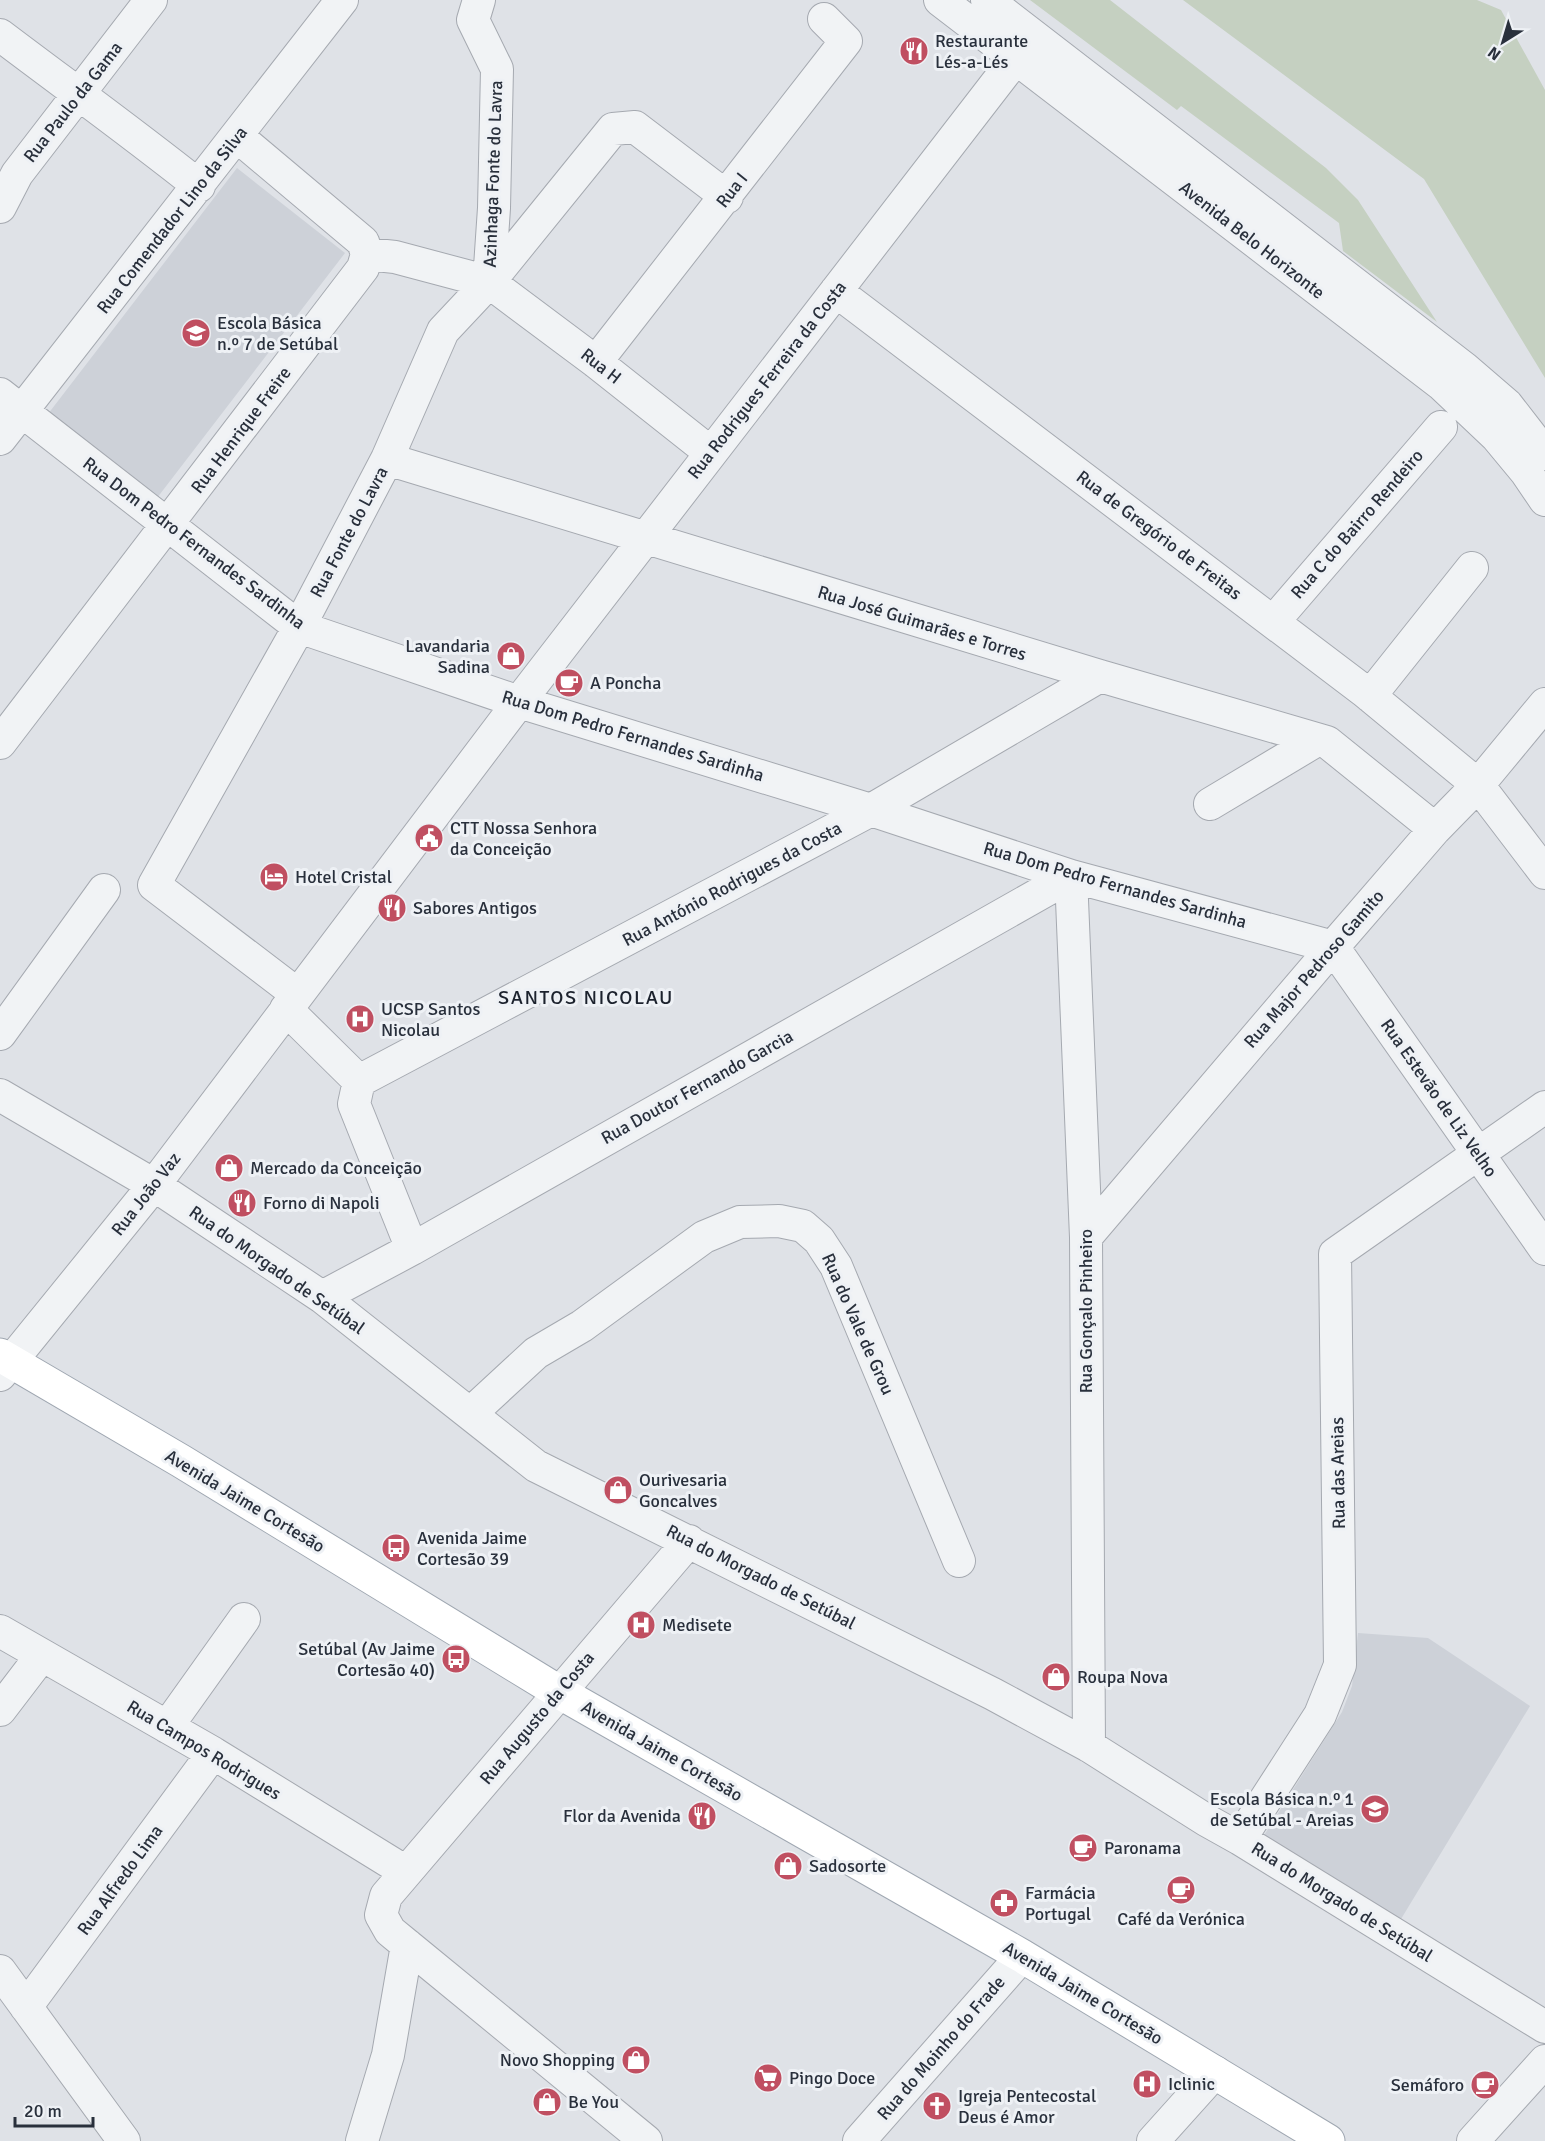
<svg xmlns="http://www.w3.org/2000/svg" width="1545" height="2141" font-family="Signika,sans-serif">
  <rect width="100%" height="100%" fill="#dfe2e7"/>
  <!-- built -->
  <path fill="#cdd1d8" d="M237,168L345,253L157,498L48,414Z
    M1358,1633L1428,1638L1530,1706L1395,1929L1258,1845L1342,1712L1352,1686Z"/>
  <!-- green -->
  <path fill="#c5d0c1" d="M1030,0H1110L1326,168L1358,200L1437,322L1343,251L1339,223L1181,106L1177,110Z
    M1183,0H1477L1501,10L1545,90V378L1424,179Z"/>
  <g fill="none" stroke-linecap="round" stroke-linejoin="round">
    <!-- minor casing -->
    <g stroke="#a5a9b0" stroke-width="34">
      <path id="minor" d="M479,0L473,20L497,69L494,208L489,282
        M940,0L1441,384L1497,437L1526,472L1545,500
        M987,0L1464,368L1507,405L1545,454
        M0,35C66,85 134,134 199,186
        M0,207L17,174L151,0
        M367,254L395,257L489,282
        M489,282L613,129L635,127L727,197
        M836,291L1364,691L1478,785L1545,873
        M596,362L846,41L824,19
        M0,394L299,627L519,702L871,810L1071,876L1333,947L1545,1249
        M0,439L342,0
        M387,459L1100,676L1327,742L1435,829
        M1274,621L1441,427
        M1370,696L1472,568
        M0,743L363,268L367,254L363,242L237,136
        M1210,804L1317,740
        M297,994L154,885L299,627L387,459L443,331L489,282L596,362L711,453
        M286,1009L359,1081L354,1104L412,1249
        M0,1034L104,890
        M359,1081L871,810L1100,676
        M0,1095L154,1185L322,1297L536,1466L993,1694L1089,1746L1206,1820L1240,1839L1545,2027
        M1086,1237L1333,947L1435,829L1478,785L1545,704
        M322,1297L412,1249L1071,876L1086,1237L1089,1746
        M0,1375L154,1185L519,702L1016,58
        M471,1413L536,1353L582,1326L704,1237L740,1222L779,1221L803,1226L819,1240L836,1266L959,1561
        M0,1631L213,1753L406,1872
        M0,1710L42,1655
        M167,1727L244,1619
        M1240,1839L1320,1715L1340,1665L1335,1254L1545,1107
        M0,1971L124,2141
        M26,2007L213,1753
        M362,2141L388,2055L407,1945
        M646,2141L407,1945L390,1931L381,1915L386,1896L689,1541
        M859,2141L1022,1956
        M1153,2141L1215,2072
        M1473,2141L1545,2061"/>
    </g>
    <!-- major casing -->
    <g stroke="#9fa7b1" stroke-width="35">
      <path id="major" d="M0,1355L181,1461L559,1692L1022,1956L1328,2141"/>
    </g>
    <!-- minor -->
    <use href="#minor" stroke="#f1f3f5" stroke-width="32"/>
    <!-- major -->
    <use href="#major" stroke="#fff" stroke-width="33"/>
  </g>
  <!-- icons -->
  <defs>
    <g id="restaurant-disc" transform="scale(1.5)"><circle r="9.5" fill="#c04f61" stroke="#eef1f5"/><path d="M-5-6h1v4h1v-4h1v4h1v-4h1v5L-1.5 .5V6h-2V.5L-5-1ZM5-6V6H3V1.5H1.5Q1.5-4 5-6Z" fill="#fff"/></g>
    <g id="school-disc" transform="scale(1.5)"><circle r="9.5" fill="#c04f61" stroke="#eef1f5"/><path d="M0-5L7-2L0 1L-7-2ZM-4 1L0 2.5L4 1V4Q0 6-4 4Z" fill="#fff"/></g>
    <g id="shop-disc" transform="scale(1.5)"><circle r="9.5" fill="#c04f61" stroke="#eef1f5"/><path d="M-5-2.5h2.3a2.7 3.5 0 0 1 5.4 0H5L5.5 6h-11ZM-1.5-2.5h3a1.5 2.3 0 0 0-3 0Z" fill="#fff"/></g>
    <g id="cafe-disc" transform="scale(1.5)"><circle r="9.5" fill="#c04f61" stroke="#eef1f5"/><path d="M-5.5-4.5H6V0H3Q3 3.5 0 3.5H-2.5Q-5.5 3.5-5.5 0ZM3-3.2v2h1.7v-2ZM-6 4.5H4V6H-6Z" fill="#fff"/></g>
    <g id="civic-disc" transform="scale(1.5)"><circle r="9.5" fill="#c04f61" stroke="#eef1f5"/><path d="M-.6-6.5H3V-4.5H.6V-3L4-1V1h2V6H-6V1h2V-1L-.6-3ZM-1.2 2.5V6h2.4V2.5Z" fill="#fff"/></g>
    <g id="hotel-disc" transform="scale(1.5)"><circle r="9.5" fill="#c04f61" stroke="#eef1f5"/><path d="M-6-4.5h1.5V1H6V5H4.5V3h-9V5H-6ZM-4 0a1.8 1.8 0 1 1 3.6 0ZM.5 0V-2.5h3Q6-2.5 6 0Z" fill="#fff"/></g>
    <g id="hospital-disc" transform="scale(1.5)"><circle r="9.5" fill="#c04f61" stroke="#eef1f5"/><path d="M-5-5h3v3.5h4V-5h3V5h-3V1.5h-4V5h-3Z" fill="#fff"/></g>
    <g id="bus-disc" transform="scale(1.5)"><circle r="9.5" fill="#c04f61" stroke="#eef1f5"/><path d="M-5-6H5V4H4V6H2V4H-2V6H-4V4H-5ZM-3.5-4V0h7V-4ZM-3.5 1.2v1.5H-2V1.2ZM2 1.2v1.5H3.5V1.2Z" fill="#fff"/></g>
    <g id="pharmacy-disc" transform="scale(1.5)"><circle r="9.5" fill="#c04f61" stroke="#eef1f5"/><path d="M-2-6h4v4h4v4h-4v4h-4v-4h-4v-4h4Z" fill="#fff"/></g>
    <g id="supermarket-disc" transform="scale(1.5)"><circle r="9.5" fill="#c04f61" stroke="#eef1f5"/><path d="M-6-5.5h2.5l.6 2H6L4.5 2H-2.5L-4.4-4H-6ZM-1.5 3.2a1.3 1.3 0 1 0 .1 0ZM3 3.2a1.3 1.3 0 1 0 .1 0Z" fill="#fff"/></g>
    <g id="church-disc" transform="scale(1.5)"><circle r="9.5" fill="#c04f61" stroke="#eef1f5"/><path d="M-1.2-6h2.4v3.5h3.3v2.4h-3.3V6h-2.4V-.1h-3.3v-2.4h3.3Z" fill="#fff"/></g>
  </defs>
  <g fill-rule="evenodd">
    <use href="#restaurant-disc" x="914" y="51"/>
    <use href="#school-disc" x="196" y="333"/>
    <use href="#shop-disc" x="511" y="656"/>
    <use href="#cafe-disc" x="569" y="683"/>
    <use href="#civic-disc" x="429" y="838"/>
    <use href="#hotel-disc" x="274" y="877"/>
    <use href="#restaurant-disc" x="392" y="908"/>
    <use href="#hospital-disc" x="360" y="1019"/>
    <use href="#shop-disc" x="229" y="1168"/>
    <use href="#restaurant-disc" x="242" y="1203"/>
    <use href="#shop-disc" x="618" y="1490"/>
    <use href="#bus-disc" x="396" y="1548"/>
    <use href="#hospital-disc" x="641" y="1625"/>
    <use href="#bus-disc" x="456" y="1659"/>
    <use href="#shop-disc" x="1056" y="1677"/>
    <use href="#school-disc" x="1375" y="1809"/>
    <use href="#restaurant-disc" x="702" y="1816"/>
    <use href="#cafe-disc" x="1083" y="1848"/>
    <use href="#shop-disc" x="788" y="1866"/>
    <use href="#cafe-disc" x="1181" y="1890"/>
    <use href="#pharmacy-disc" x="1004" y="1903"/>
    <use href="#shop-disc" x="636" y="2060"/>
    <use href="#supermarket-disc" x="768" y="2078"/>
    <use href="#hospital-disc" x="1147" y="2084"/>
    <use href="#cafe-disc" x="1485" y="2085"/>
    <use href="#shop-disc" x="547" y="2102"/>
    <use href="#church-disc" x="937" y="2106"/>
  </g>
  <g text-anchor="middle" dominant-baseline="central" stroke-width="6" stroke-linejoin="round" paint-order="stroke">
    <!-- poi labels -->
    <g font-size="18" fill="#29303c" stroke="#eef1f5" text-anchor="start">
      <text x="935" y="41">Restaurante<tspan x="935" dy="21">Lés-a-Lés</tspan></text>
      <text x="217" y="323">Escola Básica<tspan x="217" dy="21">n.º 7 de Setúbal</tspan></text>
      <text x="490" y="646" text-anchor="end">Lavandaria<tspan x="490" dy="21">Sadina</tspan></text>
      <text x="590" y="683">A Poncha</text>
      <text x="450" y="828">CTT Nossa Senhora<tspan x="450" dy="21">da Conceição</tspan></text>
      <text x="295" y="877">Hotel Cristal</text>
      <text x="413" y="908">Sabores Antigos</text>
      <text x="381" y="1009">UCSP Santos<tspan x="381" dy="21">Nicolau</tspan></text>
      <text x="250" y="1168">Mercado da Conceição</text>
      <text x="263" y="1203">Forno di Napoli</text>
      <text x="639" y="1480">Ourivesaria<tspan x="639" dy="21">Goncalves</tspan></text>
      <text x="417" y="1538">Avenida Jaime<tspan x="417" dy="21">Cortesão 39</tspan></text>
      <text x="662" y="1625">Medisete</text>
      <text x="435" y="1649" text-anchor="end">Setúbal (Av Jaime<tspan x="435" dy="21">Cortesão 40)</tspan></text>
      <text x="1077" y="1677">Roupa Nova</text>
      <text x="1354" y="1799" text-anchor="end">Escola Básica n.º 1<tspan x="1354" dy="21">de Setúbal - Areias</tspan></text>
      <text x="681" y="1816" text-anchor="end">Flor da Avenida</text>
      <text x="1104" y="1848">Paronama</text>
      <text x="809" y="1866">Sadosorte</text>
      <text x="1025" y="1893">Farmácia<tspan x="1025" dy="21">Portugal</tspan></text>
      <text x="1181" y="1919" text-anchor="middle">Café da Verónica</text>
      <text x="615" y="2060" text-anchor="end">Novo Shopping</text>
      <text x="789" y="2078">Pingo Doce</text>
      <text x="1168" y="2084">Iclinic</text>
      <text x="1464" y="2085" text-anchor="end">Semáforo</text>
      <text x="958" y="2096">Igreja Pentecostal<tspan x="958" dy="21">Deus é Amor</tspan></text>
      <text x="568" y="2102">Be You</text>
    </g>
    <!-- street labels -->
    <g font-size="18" fill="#29303c" stroke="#eef1f5">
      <text transform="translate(73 102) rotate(-52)">Rua Paulo da Gama</text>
      <text transform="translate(493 174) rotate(-88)">Azinhaga Fonte do Lavra</text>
      <text transform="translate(732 190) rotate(-52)">Rua I</text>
      <text transform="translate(172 220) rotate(-52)">Rua Comendador Lino da Silva</text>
      <text transform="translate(1252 240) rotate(38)">Avenida Belo Horizonte</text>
      <text transform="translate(601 366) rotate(38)">Rua H</text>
      <text transform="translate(767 380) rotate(-52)">Rua Rodrigues Ferreira da Costa</text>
      <text transform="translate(241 430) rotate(-53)">Rua Henrique Freire</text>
      <text transform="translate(1357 524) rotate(-49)">Rua C do Bairro Rendeiro</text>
      <text transform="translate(349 532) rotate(-62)">Rua Fonte do Lavra</text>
      <text transform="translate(1159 535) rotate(37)">Rua de Gregório de Freitas</text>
      <text transform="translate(194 543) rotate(37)">Rua Dom Pedro Fernandes Sardinha</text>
      <text transform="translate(922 623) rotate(17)">Rua José Guimarães e Torres</text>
      <text transform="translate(633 736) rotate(17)">Rua Dom Pedro Fernandes Sardinha</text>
      <text transform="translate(732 884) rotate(-28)">Rua António Rodrigues da Costa</text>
      <text transform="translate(1115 885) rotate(16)">Rua Dom Pedro Fernandes Sardinha</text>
      <text transform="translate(1314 969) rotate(-49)">Rua Major Pedroso Gamito</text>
      <text transform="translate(697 1087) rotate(-29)">Rua Doutor Fernando Garcia</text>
      <text transform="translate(1439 1098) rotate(55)">Rua Estevão de Liz Velho</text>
      <text transform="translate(146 1194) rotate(-52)">Rua João Vaz</text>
      <text transform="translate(277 1270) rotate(35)">Rua do Morgado de Setúbal</text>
      <text transform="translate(1086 1311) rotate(-90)">Rua Gonçalo Pinheiro</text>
      <text transform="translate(858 1324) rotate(66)">Rua do Vale de Grou</text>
      <text transform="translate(1338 1473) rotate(-91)">Rua das Areias</text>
      <text transform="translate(245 1501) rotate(31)">Avenida Jaime Cortesão</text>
      <text transform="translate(761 1577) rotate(27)">Rua do Morgado de Setúbal</text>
      <text transform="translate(537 1718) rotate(-50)">Rua Augusto da Costa</text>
      <text transform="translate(204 1750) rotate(31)">Rua Campos Rodrigues</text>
      <text transform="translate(662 1751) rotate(30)">Avenida Jaime Cortesão</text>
      <text transform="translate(120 1880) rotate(-54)">Rua Alfredo Lima</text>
      <text transform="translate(1342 1902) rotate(32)">Rua do Morgado de Setúbal</text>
      <text transform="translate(1083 1993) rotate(31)">Avenida Jaime Cortesão</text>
      <text transform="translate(941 2048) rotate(-49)">Rua do Moinho do Frade</text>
    </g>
    <!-- neighbourhood labels -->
    <g font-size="20" letter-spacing="1.5" fill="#1c222d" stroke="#eef1f5">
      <text x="586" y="997">SANTOS NICOLAU</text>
    </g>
  </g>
  <!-- north arrow -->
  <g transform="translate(1503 42) rotate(217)" stroke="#eef1f5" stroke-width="4.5" paint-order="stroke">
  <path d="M0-4.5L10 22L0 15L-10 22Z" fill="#29303c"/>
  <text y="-9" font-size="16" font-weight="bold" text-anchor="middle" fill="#29303c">N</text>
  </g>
  <!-- scale -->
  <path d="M15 2117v9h78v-9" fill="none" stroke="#29303c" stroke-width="3"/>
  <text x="24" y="2117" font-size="18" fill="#29303c" stroke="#eef1f5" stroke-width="4.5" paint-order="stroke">20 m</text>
</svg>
